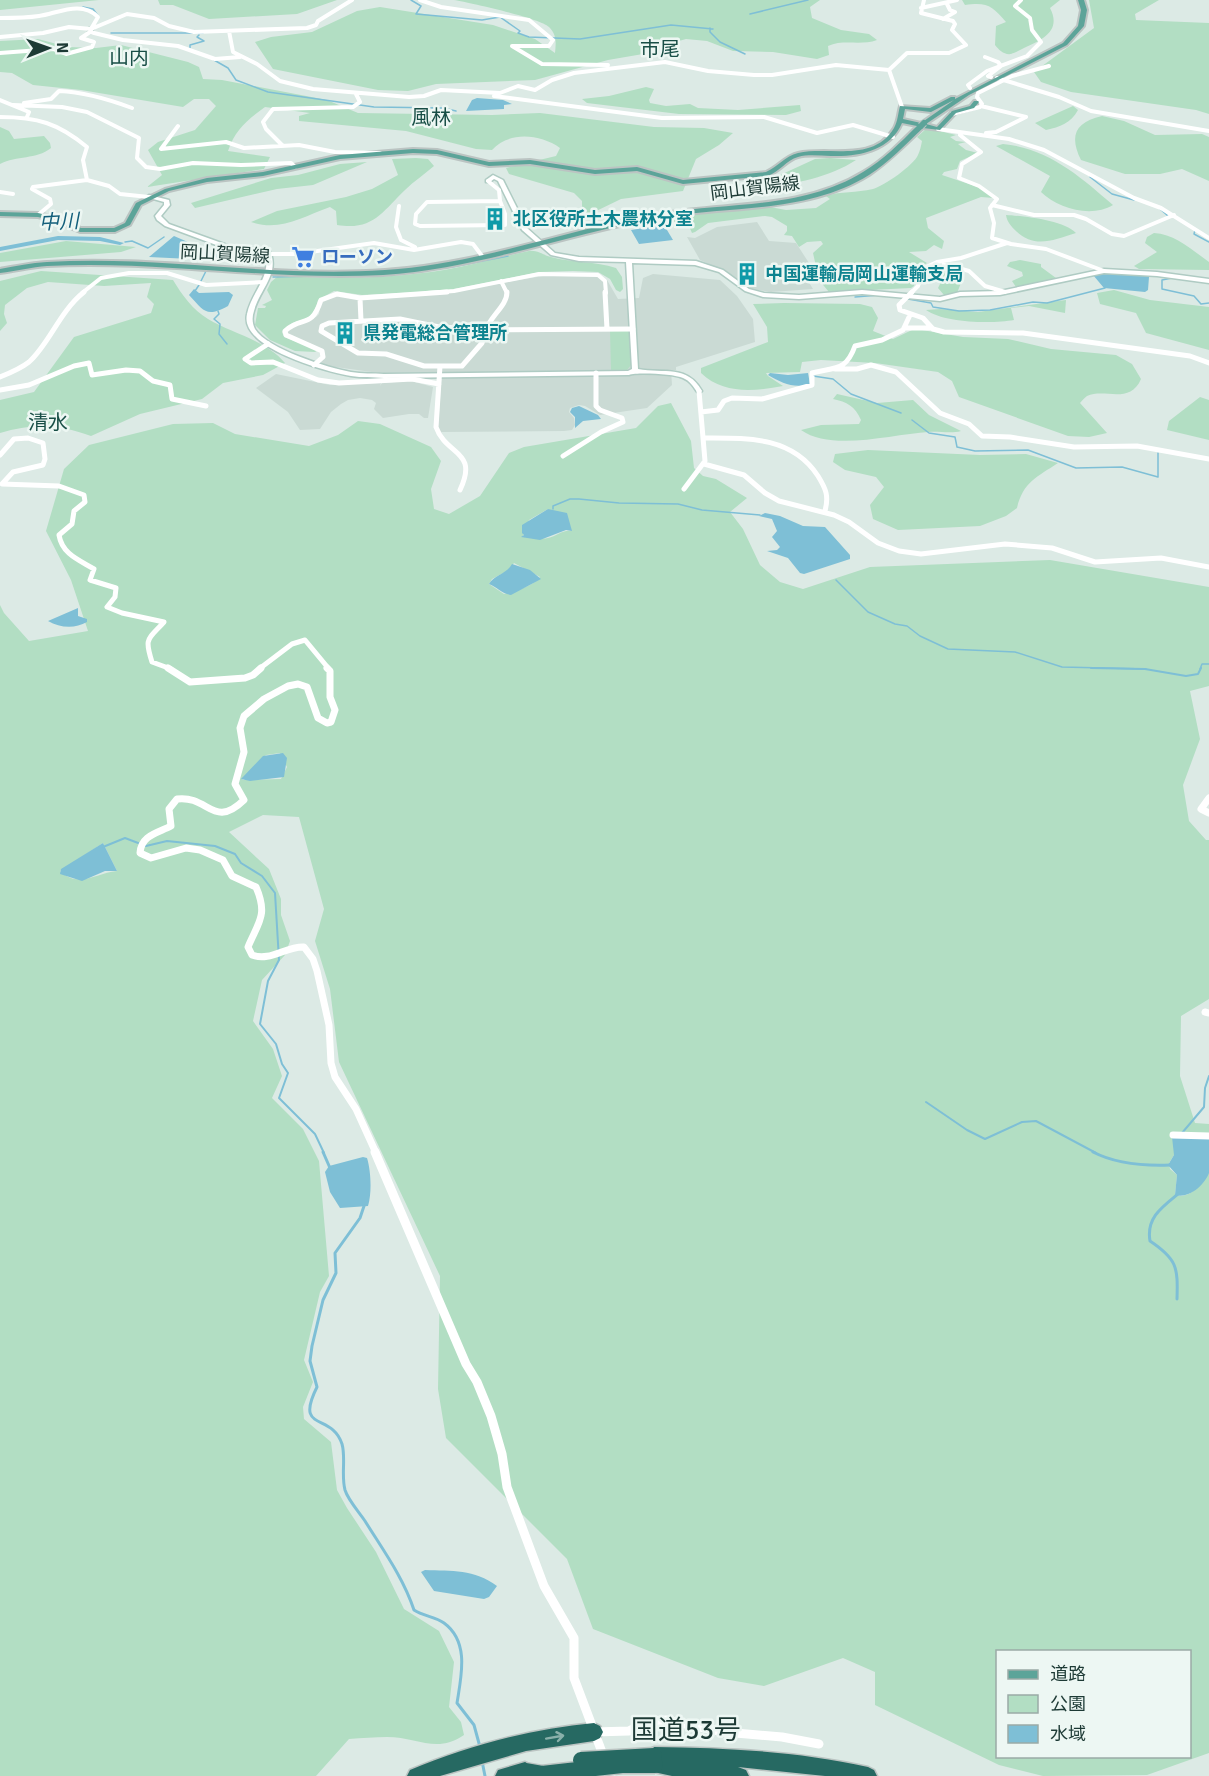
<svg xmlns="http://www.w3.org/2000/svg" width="1209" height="1776" font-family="Signika,'Noto Sans JP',sans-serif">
  <rect width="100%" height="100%" fill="#dceae5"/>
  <!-- built -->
  <path fill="#cadad4" d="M757,222L769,241L796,243L809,263L807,265L809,270L805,276L813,289L771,292L752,289L727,272L700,260L687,237L695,238L717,227Z
    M653,274L720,280L737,296L753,319L755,342L676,367V370H671L672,385L647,408L600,415L585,406L579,405L570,408L569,412L574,418L575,425L572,430L564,431L441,432L438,428L442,372L379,373L328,366L320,362L325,356L322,349L288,336L287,330L316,317L319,314L321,302L333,295L358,298L428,295L549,275H596L607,280L618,299L639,298L643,278Z
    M276,374L330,385L381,383L380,386L382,383L411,381L433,387L428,418H424L419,414H409L383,418L374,409L376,403L372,400L360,398L348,400L341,404L331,412L320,429L300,430L288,412L256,388Z"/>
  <!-- green -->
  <path fill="#b2dec3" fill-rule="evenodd" d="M0,0H99L0,10Z
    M158,0H337L297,14L209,19L173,5H160Z
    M454,0H820L810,7L812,18L841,30L869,34L877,40C861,46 843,39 828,46L829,55L817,59L773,52L733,51L707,41L686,39L654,48L643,54L608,60L535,80L436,84L408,91L378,90L273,69L255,42L271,37L312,32L357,11L380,7L493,25L535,39L555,53C556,43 557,35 549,27C539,18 471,3 454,0Z
    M962,0H1060L1050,8C1062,31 1042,40 1024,48C1020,50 1015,53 1011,54C1004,55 999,50 995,45L996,26L1006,22C992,6 988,2 965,5Z
    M1089,0H1159L1135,14L1136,20L1209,23V114L1196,110L1071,92L1041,82L1034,72L1094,28Z
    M38,39L68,47L96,48L121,45L188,62L199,67L203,79L222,80L327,100L358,113L492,115L540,113L654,127L704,128L733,133L719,145L696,159L683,191L621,199L588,215L582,212V201L574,193L509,174L506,168L556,156L560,148C540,134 509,131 492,150L476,149L406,131L299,121V116L310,113L265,107C247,120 235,130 228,151L270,157L264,169L147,187L162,175L148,150L158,142L195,130L216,106L209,99H194L183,107L81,90L33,85L12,73L0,72V41Z
    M646,87L654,89L649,100L650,103L666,106L690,104L698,108L738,110L800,105L801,111L786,115L679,114L587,103L582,99L609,96Z
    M1073,106L1078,110C1071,123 1060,127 1046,130L1035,123Z
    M1102,116L1124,121L1155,135L1202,134L1209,137V181L1182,169L1160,174H1125L1081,160C1069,136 1075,122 1102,116Z
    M0,127L9,131L14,139L44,136L50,143L51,148C36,160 17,155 0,164Z
    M927,128L956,135L950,137L956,141L966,142L958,144L966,150L978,153L960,161L957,169L944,172L942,175L978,187L994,198L981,197L926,218L928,228L944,241L942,249L934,245L926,251L909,252L927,263L919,268L914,286L911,288L829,292L819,280L813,253L823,244L821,241L807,242L799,247L792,236L784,235L787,231V226L772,217L765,216L708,223L695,232L692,233L688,224L666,220L611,229L694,213L770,207L786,210L816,208L830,199L826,196C841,191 856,193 873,189C884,186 914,165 918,155C920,151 921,146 922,141L917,137Z
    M1003,144C1048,148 1081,177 1113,205C1092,218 1058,209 1041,192L1050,176L996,146Z
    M416,158L428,159L434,166C425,174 414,181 405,190C382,212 373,231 337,225L336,211L330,207C302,217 280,232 251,222L277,211L346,197L372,189L398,175L392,159Z
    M830,158L856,160C824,181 777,188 739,186V184L778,176L815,159Z
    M367,162L313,185L277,189L195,208L191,203L271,178L298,175L340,164Z
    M1006,215C1023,216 1064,220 1076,233C1053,240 1035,249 1016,231C1011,226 1007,222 1006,215Z
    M1154,233C1175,234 1192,250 1209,262V270L1139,269L1134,266L1157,252L1145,243L1147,237Z
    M66,241L136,247L121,252L0,262V253Z
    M529,251C537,250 543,255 551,257C573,263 595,261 616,268L622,277L623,289L620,292L616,290L610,279L598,272L573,271L540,272L449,290L418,292L362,295L334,291L318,300C311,329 296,313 282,332L284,337L318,350L315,352L295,351L270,340L255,325L258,308H265L266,306L262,305L272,300L267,290L271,282L278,276C334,279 389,279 444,270C473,265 501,257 529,251Z
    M1020,260L1041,264V267L1056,278V280L1016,287L1012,281L1023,276L1022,272L1007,266L1010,262Z
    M933,267H943L961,283L957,293L944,295L938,288L940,284Z
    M41,271L173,280C182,295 193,310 208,319C233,334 266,340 285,363L263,375L223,383L202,399L140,414L91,436C58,424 33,423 0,433V400L34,392L74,337L151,313L154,304L147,297L151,283L104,286L48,282L27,288L5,305L4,314L7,323L0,331V281Z
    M1114,290L1150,300L1209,307V350L1146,333L1136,313L1100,304L1097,293Z
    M1066,300L1065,313L1029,306L1011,308L1014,320C992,324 944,323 926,310L940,309L978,312Z
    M784,303L860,304L872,307L878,318L873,331L893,339L912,330H922L963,337L1008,339L1051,349L1116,355L1132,364L1141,379C1130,405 1105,388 1087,396C1084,398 1082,401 1080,403L1107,433L1089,437L1068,436L959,397L952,381L938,372L875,363L821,360L802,362L800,372L766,373L768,376L783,386C755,391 724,395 701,373V368L768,342L767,327L753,304Z
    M610,330L630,331L631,365L627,370L611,371Z
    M837,394L877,403L913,400L929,415L961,431C951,434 939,431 929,432C892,434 832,452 801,430L821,425L859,424L861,420C855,406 847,402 833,399Z
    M1200,397L1209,400V440L1167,430L1169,421Z
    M671,403L691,441L694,468L703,476L716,479L747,498L730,512L743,529L760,565L780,582L803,589L870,567L1050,560L1209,587V686L1190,691L1200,739L1183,785L1189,821L1206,840H1209V999L1181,1016L1180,1076L1195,1123L1209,1124V1139L1174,1144V1155L1169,1163L1170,1169L1177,1175L1175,1195C1190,1200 1201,1184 1209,1172V1753L1147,1775L1043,1776L999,1765L875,1705V1672L843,1658L764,1686L718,1678L593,1629L567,1559L446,1438L438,1389L440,1276L339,1062L330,989L315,941L324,909L299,817L263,815L229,832L269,869L281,899V915L290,941L285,955L262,980L253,1021L273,1049L282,1076L272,1098L303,1129L319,1161L329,1276L320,1292L304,1360L313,1382L303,1407L304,1419L331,1442L337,1490L347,1508L376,1552L404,1609L439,1631L454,1662L449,1707L461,1722L464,1735C437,1754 417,1737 387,1737C375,1737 362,1738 349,1739L316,1776H0V605L4,613L29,641L88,631L71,580L46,531L64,469L89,445L173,424L213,423L235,434L309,446L338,435L358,421L380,424L431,447L441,461L431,489L434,509L449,514L480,496L509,453L524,447L636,428L658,406ZM548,509L572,531C563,529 557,536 548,538C538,540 532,536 523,536L529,520ZM514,563L540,577C532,587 517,590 504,594L489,584L492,579L509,570ZM280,753L287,767L281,779L242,780L266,755ZM103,843L117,871C96,873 79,889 60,871ZM998,1652H1190V1756H998Z
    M868,450L980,455L1026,454L1058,463C1037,477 1023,482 1017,508L1006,516L980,526L898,530L873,519L870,505L884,487L876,477L845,470L833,462L835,454Z"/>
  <!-- water -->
  <path fill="#7ebfd6" d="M477,98L503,100L512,104L504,105V109L466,111L472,100Z
    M664,225L673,240L639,244L631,230Z
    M174,236L218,255L252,257L255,259L256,261L254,259L232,261L149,257Z
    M1111,273L1164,277H1149L1148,290L1145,292L1104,288L1093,275Z
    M194,289L199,293L229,292L233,295L228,306C206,318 204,311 189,295Z
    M770,373L788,375L808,373L810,384C794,389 782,383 768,375Z
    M579,406L598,415L601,419L583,421L575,428V417L570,412L572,408Z
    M548,509L567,513L572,531L566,530L540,540L521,537L524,535L522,533V525Z
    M765,513L780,516L803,526L825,527L850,555V559L804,574L800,573L788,558L767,551L777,550L780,547L772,537L777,531L772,519L759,516Z
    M512,564L530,570L541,579L511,595C502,594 497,587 489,584C494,575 507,574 512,564Z
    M78,608V616L87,619V622C75,629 60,628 48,621Z
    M283,753L287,758L284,777L250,781L241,779L263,756Z
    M103,843L117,871H105L82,881L60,874L61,869Z
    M1172,1137L1209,1139C1209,1149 1209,1164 1209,1173C1204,1186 1188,1199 1175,1195L1177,1175L1168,1165L1174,1155Z
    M363,1157L367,1158C371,1171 372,1193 368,1206L340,1208L330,1192L325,1172L329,1166Z
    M425,1570C452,1571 474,1569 497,1586L489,1597L484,1599L434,1591L421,1572Z"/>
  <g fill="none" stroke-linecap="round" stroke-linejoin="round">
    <!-- stream-far2 -->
    <path stroke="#7ebfd6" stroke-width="1.5" d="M411,0L421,6L416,14L482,20L500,17L520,31L518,33L529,37L580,39L671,25L713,29
      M83,7L93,9L99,17
      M750,14L808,0
      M710,28V32L720,42L745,54
      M111,33H203
      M190,48V45L204,41L197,37L199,35
      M214,60L228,68L236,80L268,92L374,107L443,108L456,111
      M1090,177L1112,194L1134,200
      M1159,208L1168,216
      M1195,230L1194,234L1209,242
      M125,242L132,241L148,248L164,237
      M273,277L396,274L452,267L508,256
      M1172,278L1162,280V289L1194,296L1201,304L1209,303
      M201,281L206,271
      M195,291L199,285
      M855,297L879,295
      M908,299L931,303L933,307L959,311L990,310L1033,302L1047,303L1105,288
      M218,311L219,314L214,319L220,324L219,334L227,344
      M813,376L833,379L851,394L901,413
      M912,420L929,433L955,437L957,447L975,451L1028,450L1076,468L1122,467L1158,477V453
      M553,509V506L570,499H579L619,503L678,504L702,510L760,515
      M836,580L868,612L895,624L907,626L920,636L948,649L1015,652L1062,667L1146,669
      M1200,669L1202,664H1209"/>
    <!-- stream-far1 -->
    <path stroke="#7ebfd6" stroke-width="2" d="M1091,668L1145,669L1186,676L1198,674L1201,668
      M103,847L125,838L146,846L167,841L215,846L235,854L241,863L262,876L275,893L279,960L268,981L260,1024L276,1044L282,1064L288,1073L279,1098L315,1134L324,1153
      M926,1102L967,1130L985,1139L1022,1122L1036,1121L1096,1153
      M1182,1133L1204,1107L1205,1088L1209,1076"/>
    <!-- stream -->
    <path stroke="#7ebfd6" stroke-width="3" d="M323,1152L330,1168
      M1093,1152C1116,1164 1144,1166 1170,1165
      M364,1206L360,1218L335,1253L336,1273L323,1300L312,1346L310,1361L317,1387C294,1433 332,1412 342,1444C346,1458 341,1475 345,1490C348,1500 359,1512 365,1521C383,1550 403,1577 414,1610C423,1616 436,1617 444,1623C470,1642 461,1677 457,1703L474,1725L480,1747
      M1177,1299C1178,1267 1177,1259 1150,1241C1146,1218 1162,1207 1178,1194
      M482,1761L485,1776"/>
    <!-- river -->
    <path fill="#7ebfd6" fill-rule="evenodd" d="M58,236L100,237L124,243L120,245L100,241L58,240L0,251V247Z"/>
    <!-- secondary casing -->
    <g stroke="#afcbc3" stroke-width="3">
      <path id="secondary" d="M89,28L93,29L92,33L88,32Z
        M493,175L503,180L527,228L555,253L579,257L696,261L723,270L749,289L764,293L799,295L862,290L940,297L960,292L1000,291L1104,269L1157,272L1209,279V283L1157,276L1104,273L1000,295L960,296L940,301L862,294L799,299L763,297L745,291L719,272L695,265L632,263L638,369C664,374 687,364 702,391L701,392H697C693,386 690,381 683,378C674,374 637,372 629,375L384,378C373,377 362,378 351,376C326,372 239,348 247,314C251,292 272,277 265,253L227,249L165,226L157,220L155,216L164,205V202L146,197L149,195L169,200L170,205L161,216L169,224L230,246L260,248L270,251C280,274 260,289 254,311C252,317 252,323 255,329C267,349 329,368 351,372C362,374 373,373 384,374L628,371L632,369L626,262L579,261L551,255L522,230L498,181L494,179L490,182H486V180Z"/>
    </g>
    <!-- primary casing -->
    <g stroke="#bbc4c2" stroke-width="4">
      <path id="primary" d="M1078,0H1084L1087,10L1084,26L1067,45L969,95L926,124L937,127L952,111L970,106L974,101H978L979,102L974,108L956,113L940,130L923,128C906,144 889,162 869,175C808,213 733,206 664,217C569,233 480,269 383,275C271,281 159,260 47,266C32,267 16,271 0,273V269C16,266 31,263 47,262C160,255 272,278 385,270C482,264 569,228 664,213C731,202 803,209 863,172C883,160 900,143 917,126L902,123C890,151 858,157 831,156C820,156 809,154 798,157C786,160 780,172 767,176L683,184L637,171L595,174L530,164L489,166L437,154L413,153L340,159L263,176L207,182L169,191L141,205L130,225L115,232H80L51,220L38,217L0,216V212L38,213L55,217L81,228H114L125,223L136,203L165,189L207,178L263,172L340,155L413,149L437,150L489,162L530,160L595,170L637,167L683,180L766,172C778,167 785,156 798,153C829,146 873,163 894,128C898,121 898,113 900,106L930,108L951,97H955V99L1063,43L1078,26L1081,10ZM954,100L921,123L903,119L905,109L931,112Z"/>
    </g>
    <!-- highway casing -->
    <g stroke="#bbc4c2" stroke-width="3">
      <path id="highway" d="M594,1723L600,1726L603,1732L600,1738L594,1741L526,1751L440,1776H407L410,1770C469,1745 531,1729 594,1723Z
        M654,1747C726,1748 797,1751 868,1767L874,1770L877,1776H825L738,1767L746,1770L749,1776H672L649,1771L645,1756L648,1750Z
        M525,1762L531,1765L534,1771L532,1776H495L498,1770Z"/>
    </g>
    <!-- street-far3 -->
    <path stroke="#fff" stroke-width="4" d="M420,0L441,7L529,20L553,40L549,46H512L542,64L608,65
      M921,8L957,0
      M0,18C13,18 26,18 39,16C58,13 82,0 98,17L91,29
      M943,19L955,12L950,10L947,4
      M229,31L233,52L257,64L280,81L313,89L409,97L424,96L441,90L500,93L518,86L535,90L552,80L574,73L665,62L708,71L754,75H772L836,65L889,70
      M0,37L43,33L69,27L91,29L127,14L154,18L169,26L194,32L307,28L316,25L318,21L352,0
      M0,53L53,49L66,54L92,47L94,42L81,38L90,32L123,40L178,46L215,59L240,57
      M985,57L998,62L1001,66L988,76L991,77
      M889,70L907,53H949L966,45L952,30L955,24L953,21L921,13L924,0
      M889,70L902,107
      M997,78L1059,97L1091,111L1209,131
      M970,88L968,85L987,71L1027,56L1041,42L1032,30L1030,18L1015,6L1021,0
      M494,96L662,118L764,117L817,133L853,125L893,137
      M0,100L29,112L27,117
      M24,103L51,99L59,91C85,92 108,99 132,108
      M13,105L62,107L87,112L139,138L137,158L146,167L160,169L193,163L241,165L291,163L295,167
      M981,106L1026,117L996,132L986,133
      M952,114L980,107L982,104L977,97L978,93L1012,76L1049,66
      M0,117C37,117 58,123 87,147L83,160L87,180
      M178,126L161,149L226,142L244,148L299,145L335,152L380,153
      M938,129L1009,139L1044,150L1134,198L1161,208L1209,238
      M960,135L981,152L962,164L959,178L979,186L997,199L990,208L994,223L992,238L1011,244L1046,249L1104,271
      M283,146L266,129L263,122L273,109L353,107L360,102L356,94
      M488,181L499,190L500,201
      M0,192L13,194
      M500,201L505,214V225L420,226L415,224L416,214L427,202Z
      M992,205L1034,215H1074L1086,219L1112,234L1124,236L1174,215
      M399,206L396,227L401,240L415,247
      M38,215L51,204L50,199L32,189L33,187L87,180L109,186L120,194L149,197
      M270,254H296L374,243L414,250L461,242L473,244L482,256
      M944,264L969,271L985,286L1005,292
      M501,281L507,293
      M82,293L101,278L129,273H167L206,285L264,282
      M427,293L454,291L539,274L598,275L605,281L606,293
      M911,293L918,286L924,268L937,262L961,258L1007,243"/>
    <!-- street-far2 -->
    <path stroke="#fff" stroke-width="5" d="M605,292L607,329
      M912,292L899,305L900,310L923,318L933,329L944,332L1023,333L1190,356L1209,363
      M360,298L361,321
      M400,319L439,327L486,330L482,343L462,366H424L386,354L358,353L321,331L322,326L329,323Z
      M904,328H931
      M486,330C490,316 507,306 507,292
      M486,330L633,329
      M268,344L245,359L251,363L273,362L318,380L339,383L412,379L439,384
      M314,365L323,357L322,351L286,335L285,331C303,315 311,330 321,300L337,294L360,298L447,292
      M440,366L436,427C446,456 479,450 460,490
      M835,369H857L871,365L896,372L940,413L969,424L982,436L1010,437L1074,447L1137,446L1209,459
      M0,377C10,373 20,369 29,362C50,343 59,312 84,292
      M0,390L29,385L74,366L89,363L92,375L126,370L140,371L153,381L170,385L172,399L206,406
      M701,412L718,410L724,401L732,398L762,399L812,385V373C836,367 846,371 855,346L882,340L903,330L910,315
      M704,438C747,438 792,436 818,476C826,489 829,496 825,511
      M0,455L14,439L28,438L43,443L45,459L43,465L13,472L2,484L59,486L84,495L85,502L74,511L72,524L59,535C62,554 79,560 94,569L90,580L116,588L115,597L107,607L122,613L164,622C148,640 144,637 152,662L171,669
      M563,456L601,432L623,422L622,418L600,410L596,406V373
      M704,464L744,475L765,493L779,501L834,515L849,522L878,543L899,551L921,554L1005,544L1052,548L1095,562L1161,558L1209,567
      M684,489L705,461L699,391
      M259,669L292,644L305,640L329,669"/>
    <!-- street-far1 -->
    <path stroke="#fff" stroke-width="7" d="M168,668L190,682L245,678L253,675L261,668
      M327,668L330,671V697L335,710L331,722L327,723L318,718L307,687L298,684L288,686L264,699L244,716L240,728L244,752L235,784L244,800C213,830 209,795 177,799L169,809L171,826C158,833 141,835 140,853L151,858L186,848L200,850L223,860L232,876L256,887C268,915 259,921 248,947L252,955C270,962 286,946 304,947L313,959L317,971L329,1025L331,1063L335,1077L356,1109L376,1153
      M1209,798L1201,809L1209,813
      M1205,1012L1209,1013
      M1173,1135L1209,1136"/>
    <!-- street -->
    <path stroke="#fff" stroke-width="9" d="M375,1152L466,1364L477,1382L491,1416L502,1454L507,1487L544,1586L574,1638V1678L611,1776
      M594,1732L629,1731L648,1721L666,1720L724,1732L782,1737L819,1744"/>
    <!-- secondary -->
    <use href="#secondary" fill="#fff" fill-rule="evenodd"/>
    <!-- primary -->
    <use href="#primary" fill="#5ca499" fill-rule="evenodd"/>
    <!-- highway -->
    <use href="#highway" fill="#266962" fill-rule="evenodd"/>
    <!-- primary-bridge casing -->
    <g stroke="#bbc4c2" stroke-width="8" stroke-linecap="butt">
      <path id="primary-bridge" d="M921,126L924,123"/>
    </g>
    <!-- highway-bridge casing -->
    <g stroke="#bbc4c2" stroke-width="19" stroke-linecap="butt">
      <path id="highway-bridge" d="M581,1760L654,1756
        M525,1771L542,1774L622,1765H655"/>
    </g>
    <!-- primary-bridge -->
    <use href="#primary-bridge" stroke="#5ca499" stroke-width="6"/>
    <!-- highway-bridge -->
    <use href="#highway-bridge" stroke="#266962" stroke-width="16"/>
  </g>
  <!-- one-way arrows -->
  <defs><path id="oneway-shaft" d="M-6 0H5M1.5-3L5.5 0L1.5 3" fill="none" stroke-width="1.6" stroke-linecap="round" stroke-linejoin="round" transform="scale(1.5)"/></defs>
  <use stroke="#8ab0aa" href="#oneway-shaft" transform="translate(555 1737) rotate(-10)"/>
  <!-- icons -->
  <defs>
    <g id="building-bare" transform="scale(1.8)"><path d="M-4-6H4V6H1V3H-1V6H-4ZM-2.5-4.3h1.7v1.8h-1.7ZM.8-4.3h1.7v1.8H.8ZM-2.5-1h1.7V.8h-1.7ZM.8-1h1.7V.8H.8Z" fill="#0f9aa8" stroke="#edf7f3" stroke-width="2.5" paint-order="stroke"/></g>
    <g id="supermarket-bare" transform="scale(1.8)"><path d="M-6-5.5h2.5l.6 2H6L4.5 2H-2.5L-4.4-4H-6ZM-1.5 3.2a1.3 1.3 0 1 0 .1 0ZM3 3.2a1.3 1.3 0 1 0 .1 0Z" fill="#3f7fe0" stroke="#edf7f3" stroke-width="2.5" paint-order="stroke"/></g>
  </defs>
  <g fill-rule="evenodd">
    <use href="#building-bare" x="495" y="219"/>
    <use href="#supermarket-bare" x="303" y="257"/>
    <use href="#building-bare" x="747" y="274"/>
    <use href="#building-bare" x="345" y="333"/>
  </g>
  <g text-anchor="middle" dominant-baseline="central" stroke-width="5" stroke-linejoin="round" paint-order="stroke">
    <!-- far-street labels -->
    <g font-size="18" fill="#1d3a35" stroke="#edf7f3">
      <text transform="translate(755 188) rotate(-7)">岡山賀陽線</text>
      <text transform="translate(225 254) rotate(3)">岡山賀陽線</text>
    </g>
    <!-- far-culture labels -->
    <g font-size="18" font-weight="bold" fill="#0d838f" stroke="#edf7f3" text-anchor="start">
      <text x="513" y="219">北区役所土木農林分室</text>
      <text x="765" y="274">中国運輸局岡山運輸支局</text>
      <text x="363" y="333">県発電総合管理所</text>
    </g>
    <!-- far-shop labels -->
    <g font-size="18" font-weight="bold" fill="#366cbe" stroke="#edf7f3" text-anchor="start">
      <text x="321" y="257">ローソン</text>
    </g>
    <!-- far-neighbourhood labels -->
    <g font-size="20" fill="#184e46" stroke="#edf7f3">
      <text x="660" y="49">市尾</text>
      <text x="129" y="57">山内</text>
      <text x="431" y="117">風林</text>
      <text x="48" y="422">清水</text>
    </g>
    <!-- far-water labels -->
    <g font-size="20" font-style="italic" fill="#135f7b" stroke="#edf7f3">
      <text transform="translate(59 222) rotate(-3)">中川</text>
    </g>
    <!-- near-street labels -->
    <g font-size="27" fill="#1d3a35" stroke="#edf7f3">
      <text x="686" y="1730">国道53号</text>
    </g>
  </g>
  <!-- legend -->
  <rect x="996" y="1650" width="195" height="108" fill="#edf7f3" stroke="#9aaba7" stroke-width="1.5"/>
  <rect x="1008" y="1670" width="30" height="9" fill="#5ca499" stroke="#9aaba7" stroke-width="1.5"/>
  <text x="1050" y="1680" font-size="18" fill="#1d3a35">道路</text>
  <rect x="1008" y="1695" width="30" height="18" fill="#b2dec3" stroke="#9aaba7" stroke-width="1.5"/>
  <text x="1050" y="1710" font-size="18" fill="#1d3a35">公園</text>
  <rect x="1008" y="1725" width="30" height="18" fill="#7ebfd6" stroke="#9aaba7" stroke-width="1.5"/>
  <text x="1050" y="1740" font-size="18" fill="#1d3a35">水域</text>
  <!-- north arrow -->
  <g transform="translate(48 48) rotate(89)" stroke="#edf7f3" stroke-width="4.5" paint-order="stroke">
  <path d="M0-4.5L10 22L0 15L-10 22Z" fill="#1d3a35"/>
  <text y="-9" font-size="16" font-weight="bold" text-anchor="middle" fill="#1d3a35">N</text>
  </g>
</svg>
